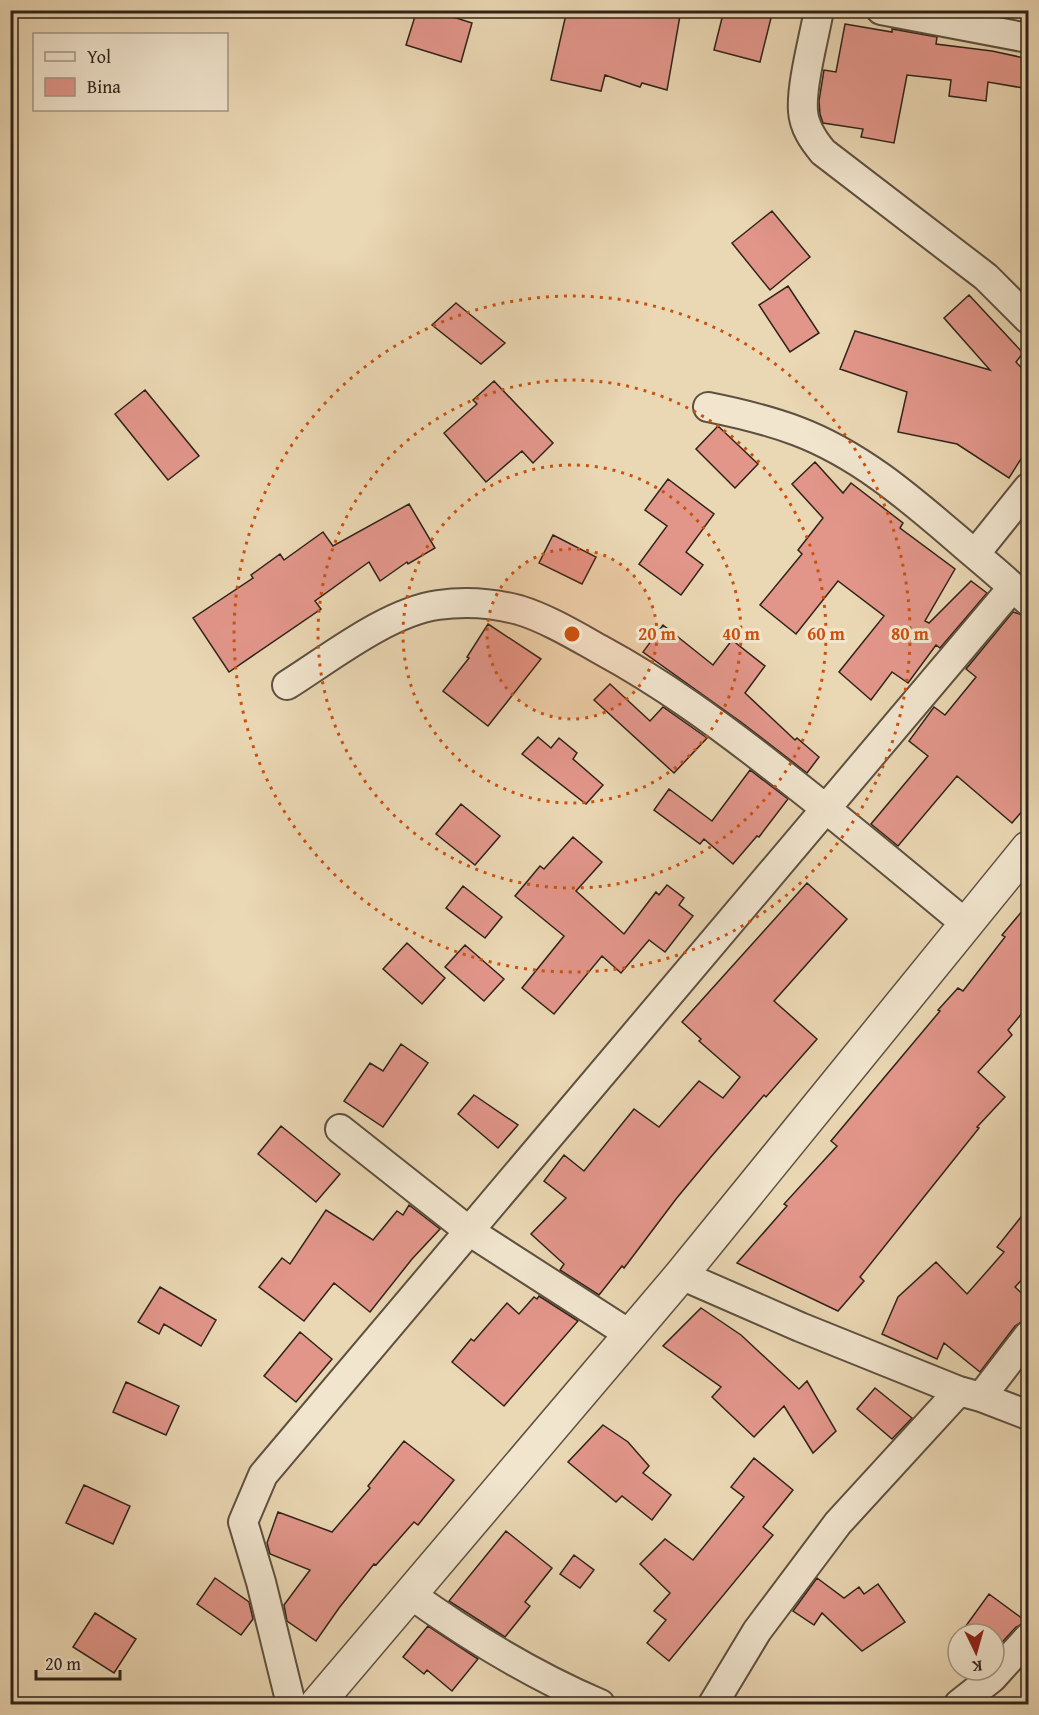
<svg xmlns="http://www.w3.org/2000/svg" width="1039" height="1715" font-family="'Gentium Book Plus',serif">
  <rect width="100%" height="100%" fill="#ead7b3"/>
  <filter id="stains"><feTurbulence type="fractalNoise" baseFrequency=".00333" numOctaves="4"/><feColorMatrix values="0 0 0 0 .2 0 0 0 0 .09 0 0 0 0 .02 0 0 0 .5 -.17"/></filter>
  <radialGradient id="worn" r=".72"><stop offset=".6" stop-color="#630" stop-opacity="0"/><stop offset="1" stop-color="#630" stop-opacity=".3"/></radialGradient>
  <!-- building -->
  <path fill="#e2968a" stroke="#2f231a" stroke-width="1.5" d="M417,10H431L472,23L461,62L406,45Z
    M567,10H681L667,90L642,83L640,87L605,75L601,91L551,80Z
    M724,10H773L760,62L714,50Z
    M845,24L892,32V29L937,37L936,44L992,51L1029,59V89L988,82L986,101L949,96L951,80L907,75L894,143L861,137L863,129L823,123L820,114L819,101L824,70L836,72Z
    M772,211L810,257L770,290L732,243Z
    M788,286L819,333L790,352L759,305Z
    M969,295L1023,353L1016,362L1029,376V446L1009,478L957,444L898,432L907,392L840,369L855,331L990,370L944,318Z
    M456,303L505,343L481,364L432,325Z
    M494,381L553,443L533,463L522,451L486,482L444,433L477,404L473,400Z
    M145,390L199,456L168,480L115,414Z
    M718,426L758,464L735,488L696,449Z
    M815,462L843,493L851,483L903,523L900,528L955,569L925,621L929,623L971,581L987,593L940,648L936,645L908,683L892,672L871,700L839,672L884,616L838,581L796,634L760,605L802,554L798,550L823,518L792,484Z
    M668,479L714,514L686,552L703,565L681,595L639,564L667,526L645,510Z
    M409,504L435,548L408,564L407,562L380,581L369,562L315,601L321,609L229,672L193,618L253,578L251,575L280,554L284,560L323,532L333,546Z
    M553,535L596,557L582,584L539,563Z
    M1013,612L1029,617V803L1012,823L957,776L898,846L871,824L928,756L909,741L934,707L945,715L976,677L966,669Z
    M488,624L541,659L488,726L443,691L469,658L467,657Z
    M663,625L713,665L732,640L765,666L745,693L795,740L797,738L819,757L807,773L741,722L643,652Z
    M610,684L650,721L663,707L707,738L674,773L594,700Z
    M538,737L551,748L559,738L577,753L573,759L603,785L586,804L522,754Z
    M750,770L788,799L759,837L757,836L733,864L704,839L700,844L654,810L669,789L712,821Z
    M461,804L500,836L475,865L436,834Z
    M573,837L602,862L576,891L624,934L656,892L659,895L667,885L684,898L679,905L693,916L665,952L649,940L621,973L602,956L554,1014L522,988L564,936L515,896L540,866L544,869Z
    M807,883L847,919L774,1001L817,1039L766,1097L764,1095L710,1158L676,1199L624,1268L622,1266L599,1295L560,1270L564,1264L531,1234L566,1198L544,1181L564,1155L584,1171L634,1109L659,1127L699,1081L723,1098L740,1077L699,1041L701,1039L682,1022Z
    M463,886L502,917L485,938L446,908Z
    M1029,903V1005L1008,1030L1012,1035L978,1072L1005,1097L977,1127L979,1128L860,1277L864,1281L838,1311L737,1263L787,1206L784,1204L837,1146L831,1141L940,1011L938,1010L958,988L963,991L1005,937L1002,935Z
    M407,943L445,978L422,1004L383,969Z
    M465,945L504,979L484,1001L445,967Z
    M401,1044L428,1063L383,1127L344,1101L370,1063L383,1071Z
    M474,1095L518,1125L498,1148L458,1114Z
    M281,1126L340,1174L316,1202L258,1154Z
    M409,1205L440,1229L412,1259L370,1312L334,1283L304,1321L259,1287L282,1258L290,1264L326,1210L373,1240L397,1211L403,1215Z
    M1029,1207V1272L1015,1287L1029,1300V1317L1015,1326L980,1372L944,1343L937,1359L882,1334L898,1297L936,1262L967,1294L1004,1252L997,1247Z
    M160,1287L216,1320L201,1346L164,1324L159,1334L138,1322Z
    M539,1296L578,1321L504,1406L452,1362L471,1339L474,1341L507,1303L519,1314L534,1297L537,1299Z
    M701,1308L741,1335L799,1389L807,1381L836,1431L813,1453L784,1406L754,1437L712,1397L721,1387L663,1346Z
    M300,1332L332,1359L296,1402L264,1376Z
    M126,1382L179,1406L166,1435L113,1412Z
    M875,1388L912,1418L892,1439L857,1409Z
    M603,1425L628,1442L649,1466L643,1473L671,1495L652,1520L622,1496L616,1502L568,1462Z
    M404,1441L454,1480L418,1525L414,1522L376,1565L374,1564L339,1608L316,1641L287,1621L284,1605L310,1570L270,1554L267,1543L278,1512L332,1532L370,1488L368,1486Z
    M754,1458L793,1490L763,1527L773,1535L669,1661L647,1643L666,1620L654,1611L670,1593L640,1564L665,1539L693,1560L744,1497L731,1487Z
    M84,1485L130,1506L113,1544L66,1523Z
    M506,1531L552,1568L525,1602L530,1606L505,1637L449,1601Z
    M574,1555L594,1570L580,1588L560,1574Z
    M215,1578L249,1602L253,1619L241,1635L197,1604Z
    M817,1578L844,1598L859,1587L864,1594L878,1584L905,1622L862,1651L822,1613L814,1625L793,1611Z
    M989,1594L1027,1622L1016,1627L994,1651V1634H960Z
    M95,1613L136,1639L114,1673L73,1647Z
    M428,1626L478,1659L452,1691L427,1670L424,1674L403,1657Z"/>
  <g fill="none" stroke-linecap="round" stroke-linejoin="round">
    <!-- minor casing -->
    <g stroke="#5e5040" stroke-width="32">
      <path id="minor" d="M819,10C814,38 801,85 803,111C804,127 813,140 823,152L986,277L1028,319
        M881,10L1028,38
        M708,407C738,413 768,420 797,431C858,454 907,496 956,538C980,559 1005,579 1028,601
        M975,554L1028,488
        M287,685C330,658 388,612 438,605C465,601 493,603 519,610C546,618 576,636 601,650C662,683 718,724 773,767C839,818 902,871 966,924
        M340,1129L469,1231L629,1334
        M681,1275L800,1327L959,1391L981,1397L1028,1415
        M981,1397L1028,1336
        M410,1594C470,1637 532,1675 600,1704
        M291,1704L261,1582L243,1522L263,1475L1013,587
        M713,1704L757,1631L838,1523L959,1391
        M959,1704L992,1678L1028,1638"/>
    </g>
    <!-- tertiary casing -->
    <g stroke="#5e5040" stroke-width="36">
      <path id="tertiary" d="M317,1704L681,1275L1028,848"/>
    </g>
    <!-- minor -->
    <use href="#minor" stroke="#f1e5ce" stroke-width="28"/>
    <!-- tertiary -->
    <use href="#tertiary" stroke="#f1e5ce" stroke-width="33"/>
  </g>
  <!-- distance rings -->
  <circle cx="572" cy="634" r="85" fill="#cc510e" fill-opacity=".12"/>
  <g fill="none" stroke="#cc510e" stroke-width="3" stroke-dasharray="3 6">
    <circle cx="572" cy="634" r="85"/>
    <circle cx="572" cy="634" r="169"/>
    <circle cx="572" cy="634" r="254"/>
    <circle cx="572" cy="634" r="338"/>
  </g>
  <circle cx="572" cy="634" r="9" fill="#cc510e" stroke="#f1e5ce" stroke-width="3"/>
  <g font-size="18" text-anchor="middle" font-weight="bold" fill="#cc510e" stroke="#f1e5ce" stroke-width="6" stroke-linejoin="round" paint-order="stroke">
    <text x="657" y="640">20 m</text>
    <text x="741" y="640">40 m</text>
    <text x="826" y="640">60 m</text>
    <text x="910" y="640">80 m</text>
  </g>
  <!-- margin -->
  <rect width="1039" height="1715" fill="none" stroke="#ead7b3" stroke-width="36"/>
  <rect x="12" y="12" width="1015" height="1691" fill="none" stroke="#2f231a" stroke-width="3"/>
  <rect x="18" y="18" width="1003" height="1679" fill="none" stroke="#2f231a" stroke-width="1.5"/>
  <!-- legend -->
  <rect x="33" y="33" width="195" height="78" fill="#f1e5ce" stroke="#a39786" stroke-width="1.5"/>
  <rect x="45" y="52" width="30" height="9" fill="#f1e5ce" stroke="#a39786" stroke-width="1.5"/>
  <text x="87" y="63" font-size="18" fill="#2f231a">Yol</text>
  <rect x="45" y="78" width="30" height="18" fill="#e2968a" stroke="#a39786" stroke-width="1.5"/>
  <text x="87" y="93" font-size="18" fill="#2f231a">Bina</text>
  <!-- north arrow -->
  <g transform="translate(976 1652) rotate(175)"><circle r="28" fill="#f1e5ce" stroke="#a39786" stroke-width="1.5"/>
  <path d="M0-4.5L10 22L0 15L-10 22Z" fill="#8f2418"/>
  <text y="-9" font-size="16" font-weight="bold" text-anchor="middle" fill="#2f231a">K</text>
  </g>
  <!-- scale -->
  <path d="M36 1670v9h84v-9" fill="none" stroke="#2f231a" stroke-width="3"/>
  <text x="45" y="1670" font-size="18" fill="#2f231a" stroke="#f1e5ce" stroke-width="4.5" paint-order="stroke">20 m</text>
  <rect width="100%" height="100%" filter="url(#stains)"/>
  <rect width="100%" height="100%" fill="url(#worn)"/>
</svg>
